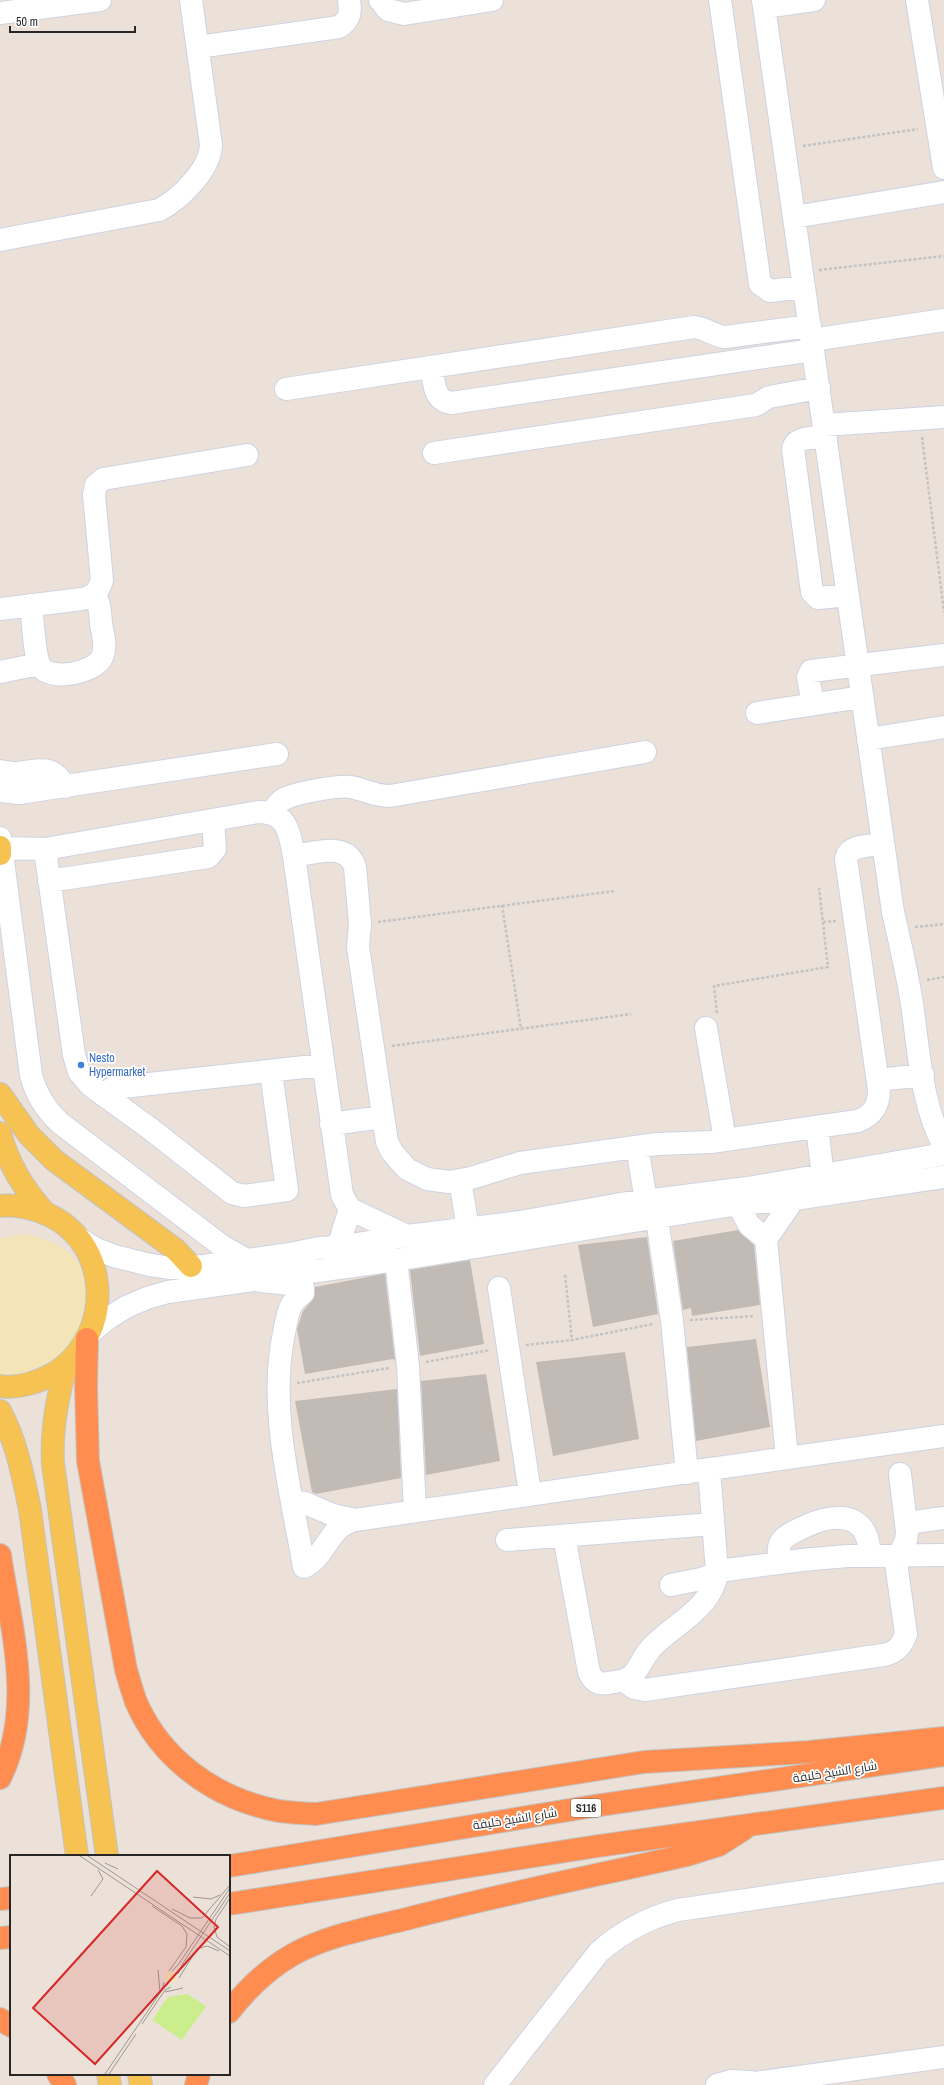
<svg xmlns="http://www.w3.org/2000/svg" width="944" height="2085" font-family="'Archivo Narrow',Cairo,sans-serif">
  <rect width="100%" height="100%" fill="#ebe1d8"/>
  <!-- sand -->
  <path fill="#f3e5b8" d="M27,1234C53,1241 73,1249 86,1275C90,1285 90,1310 91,1322L42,1376H0V1238Z"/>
  <!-- building -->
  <path fill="#c2bbb5" d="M738,1230L754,1245L760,1305L692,1316L691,1308L683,1310L673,1241Z
    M647,1237L658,1314L593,1327L578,1245Z
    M470,1260L484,1344L420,1356L410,1270Z
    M383,1274H385L395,1361L393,1359L305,1374L297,1329L303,1311L314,1298L315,1287Z
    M756,1339L770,1427L696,1441L687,1347Z
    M625,1352L639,1439L553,1456L536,1362Z
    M486,1374L500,1461L426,1475L421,1381Z
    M397,1389L401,1478L316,1494L312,1492L295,1401Z"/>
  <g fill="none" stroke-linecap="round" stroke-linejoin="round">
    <!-- minor casing -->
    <g stroke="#cdd3e2" stroke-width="24">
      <path id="minor" d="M380,0L388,10L404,14L492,0
        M720,0L760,284L770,291L804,287
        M763,0L893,912C900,942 907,973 912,1004C919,1051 921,1104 944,1146
        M917,0L944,168
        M764,7L814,0
        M0,13L100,0
        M198,47L339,27C350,20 351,12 349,0
        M794,217L944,192
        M0,240L159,210C180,199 210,170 211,145L191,0
        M812,340L944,320
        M432,367C434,382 433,400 451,403L813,350
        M286,389L694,327C706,328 714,336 725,337L810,326
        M824,425L944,417
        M826,437C815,438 796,436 793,449L812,592L818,598L848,595
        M434,453L756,405L769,397L819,388
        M31,605C33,619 34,655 40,666C50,682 95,673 102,657C107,647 103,634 101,624C100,614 101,603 94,595
        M0,609L82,599C93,597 99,591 102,580L94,495L96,485L103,479L247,455
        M0,672L39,664
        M813,704L808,677L811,671L944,655
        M757,713L862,697
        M868,739L944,727
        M0,771C5,772 11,773 16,773C37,772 52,762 65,787
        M0,791L19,793L277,754
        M272,814C275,808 278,802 284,799C295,793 338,785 351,787C366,790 373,796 390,796L645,752
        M0,838L31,1075C36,1095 45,1109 60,1123L222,1246L247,1260
        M1,848L45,849L258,812C288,812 289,832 294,856L342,1195L350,1209L407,1236
        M45,849L74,1055L79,1072L90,1085L152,1130L232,1193L244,1196L287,1190L271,1072
        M294,856C314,853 347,841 355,867L360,924L358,947L387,1142L392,1152L407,1169L427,1179L449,1182L471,1178L520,1163L657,1144L711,1142L858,1121C873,1115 879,1106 879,1090L846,859C849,844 871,846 883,844
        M49,881L208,857L215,849L213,820
        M706,1028L725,1140
        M878,1080L923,1075
        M103,1095L113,1088L323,1065
        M331,1124L382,1117
        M817,1127L823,1176
        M637,1147L646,1200
        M460,1180L468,1229
        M748,1196L738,1204L749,1225L766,1239
        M657,1219L672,1321L687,1473
        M78,1238L96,1249L114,1256L150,1265L171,1268L204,1266L290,1254L319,1248L338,1247L407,1236L520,1222L621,1204L748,1188L944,1154
        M338,1247L350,1209
        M396,1260L408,1366L415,1511
        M255,1280C270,1283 292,1282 303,1288V1293C299,1296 295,1300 292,1304C287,1313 286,1323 284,1333C268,1410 291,1491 304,1567C327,1556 328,1526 355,1520C551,1491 748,1464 944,1436
        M499,1288L530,1493
        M90,1333L107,1319L126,1307L147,1298L168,1292L396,1260L738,1204L794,1199L944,1177
        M787,1458L766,1239L794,1199
        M293,1501L305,1503L333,1515L355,1520
        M907,1523L944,1518
        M564,1536L589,1672C593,1681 598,1685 608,1683C643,1679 633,1668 652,1647C675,1623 713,1608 717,1572L709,1469
        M507,1540L713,1524
        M780,1563C779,1556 777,1549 781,1542C785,1535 796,1531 804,1527C822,1518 855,1509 866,1535C869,1541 869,1549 870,1556
        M671,1585L701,1579L726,1570L802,1560L847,1556L944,1555
        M625,1681L634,1688L645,1690L883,1655C896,1653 902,1646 906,1634L896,1563L906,1540L907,1532L900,1474
        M495,2085L599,1952C623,1931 647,1918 678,1910L944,1871
        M717,2085L731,2081L750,2082
        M740,2085L944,2057"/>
    </g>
    <!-- major casing -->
    <g stroke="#c3c3c3" stroke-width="24">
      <path id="major" d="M0,847V854
        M0,1094L29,1135L54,1160L176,1250L191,1266
        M0,1133C8,1164 24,1190 46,1214
        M0,1206C13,1204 26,1207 39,1211C111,1235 117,1333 55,1373C39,1382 18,1389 0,1386
        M66,1366C57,1398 51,1429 53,1464L107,1856
        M0,1411C17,1443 23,1476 30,1510L77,1856
        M108,2074L110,2085
        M139,2074L141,2085"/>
    </g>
    <!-- highway casing -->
    <g stroke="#c3c3c3" stroke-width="24">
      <path id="highway" d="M87,1339L86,1388L88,1461L126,1670C129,1680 132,1691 136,1702C161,1759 213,1797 274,1810C287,1813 302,1813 316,1814L644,1762L809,1752L944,1738
        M0,1555C11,1627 35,1709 0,1778
        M229,1866L594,1806L944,1755
        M0,1899L11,1898
        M229,1904L598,1846L944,1798
        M0,1938L11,1937
        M229,2012C246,1990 268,1969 292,1955C327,1935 371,1928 410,1918C502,1894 594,1876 687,1855L719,1845L744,1829
        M0,2019L11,2026
        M58,2074L65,2085
        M196,2085L199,2074"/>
    </g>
    <!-- path -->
    <path stroke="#c3c3c3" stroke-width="2.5" stroke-dasharray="3 2" stroke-linecap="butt" d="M803,146L918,129
      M819,270L944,256
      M922,437L944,612
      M502,905L521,1029
      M378,922L615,891
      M823,922L836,921
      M915,927L944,924
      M927,980L944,977
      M717,1013L714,986L828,967L819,888
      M392,1046L631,1014
      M565,1275L572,1340
      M690,1320L755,1316
      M526,1345L572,1340L653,1324
      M426,1362L490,1350
      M297,1383L389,1368"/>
    <!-- minor -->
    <use href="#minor" stroke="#fff" stroke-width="22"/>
    <!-- major -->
    <use href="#major" stroke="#f6c252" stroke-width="22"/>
    <!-- highway -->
    <use href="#highway" stroke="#ff8d4f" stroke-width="22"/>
  </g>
  <!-- markers -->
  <circle fill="#3f7fe0" stroke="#fff" stroke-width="1.5" cx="81" cy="1065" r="4"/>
  <g text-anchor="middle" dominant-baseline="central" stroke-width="3.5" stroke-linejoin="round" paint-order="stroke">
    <!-- shield labels -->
    <rect fill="#fff" stroke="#686868" stroke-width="1" x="571" y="1799" width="30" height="18" rx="3"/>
    <g font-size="11" font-weight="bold" fill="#272727">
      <text x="586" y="1808">S116</text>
    </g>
    <!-- shop labels -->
    <g font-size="12" fill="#366cbe" stroke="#fff" text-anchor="start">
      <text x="89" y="1058">Nesto<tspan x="89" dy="14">Hypermarket</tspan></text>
    </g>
    <!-- street labels -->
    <g font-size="12" fill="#272727" stroke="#fff">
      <text transform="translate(835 1772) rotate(-9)">شارع الشيخ خليفة</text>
      <text transform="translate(515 1819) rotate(-9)">شارع الشيخ خليفة</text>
    </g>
  </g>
  <!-- overview -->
  <g transform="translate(10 1855)">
    <rect width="220" height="220" fill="#ebe1d8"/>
    <path d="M155 122a6 6 0 1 1 12 0a6 6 0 1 1-12 0Z" fill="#f3e5b8"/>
    <path d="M177,139L196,151L172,185L142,165L158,142Z" fill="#cced8c"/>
    <path fill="none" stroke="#9d9791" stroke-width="1" d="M70,1L220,101M78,1L220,96M95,8L108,14M81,41L93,24L88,15M183,42L201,44L210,40M220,43L206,64L204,72L207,82L220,92M142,51L172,71L177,79L176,92L159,116M162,54L180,63H192L220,30M148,115L150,137M162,116L168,110L220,33M168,119L173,108L220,38M169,123L187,94L197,91L209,96M155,137L173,133M132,169L155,135L161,132M95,219L152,135L154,127M99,219L126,179"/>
    <path fill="#d62828" fill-opacity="0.15" stroke="#d62828" stroke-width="2" d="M147,16L208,72L85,209L23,153Z"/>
    <rect width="220" height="220" fill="none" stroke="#272727" stroke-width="2"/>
  </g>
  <!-- scale -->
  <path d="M10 26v6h125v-6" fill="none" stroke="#272727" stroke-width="2"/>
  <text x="16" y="26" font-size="12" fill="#272727" stroke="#ffffff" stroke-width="3" paint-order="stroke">50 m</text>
</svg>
